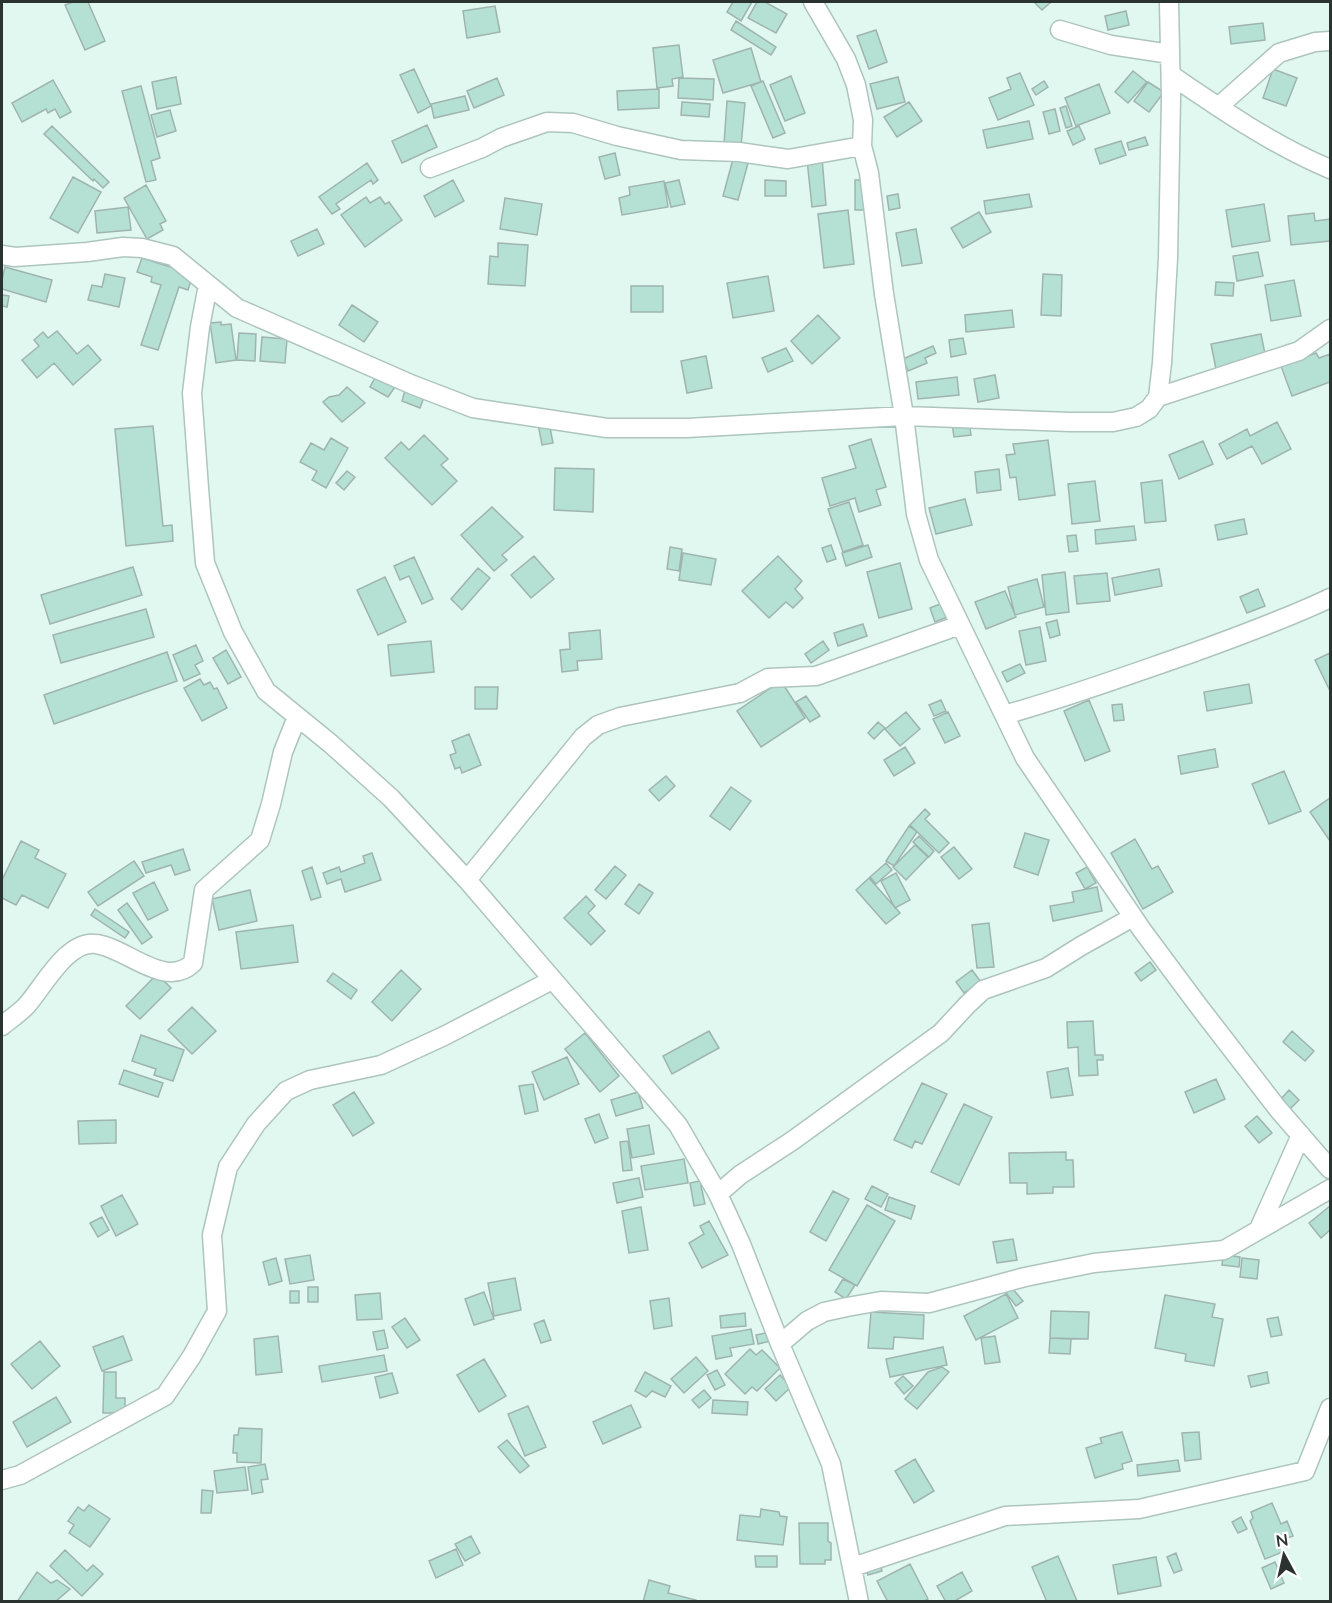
<svg xmlns="http://www.w3.org/2000/svg" width="1332" height="1603" font-family="Lato,sans-serif">
  <rect width="100%" height="100%" fill="#e1f8f1"/>
  <!-- building -->
  <path fill="#b5e0d4" stroke="#9fb4ae" stroke-width="1.5" d="M73,2H88L105,41L85,50L65,5Z
    M733,2H752L741,21L727,12Z
    M757,2H765L787,14L776,33L748,18Z
    M1034,2H1051L1042,10Z
    M495,6L500,32L467,38L463,11Z
    M1126,11L1129,25L1108,30L1105,16Z
    M736,21L776,47L771,55L731,30Z
    M1263,23L1265,40L1231,44L1229,27Z
    M876,30L887,62L869,69L857,36Z
    M679,45L683,77L672,79L673,86L657,88L653,48Z
    M751,48L761,82L723,93L713,60Z
    M414,69L431,106L418,113L400,75Z
    M1273,69L1297,78L1286,106L1263,98Z
    M1133,71L1147,82L1128,103L1115,92Z
    M1020,73L1034,105L998,120L989,98L1011,89L1007,78Z
    M791,76L805,113L785,121L770,85Z
    M176,77L181,104L157,109L152,82Z
    M898,77L905,102L877,109L870,84Z
    M497,78L504,95L474,108L467,91Z
    M679,78L714,79L713,100L678,98Z
    M53,80L71,112L60,118L55,109L48,113L46,109L22,122L12,103Z
    M763,81L785,133L773,138L751,86Z
    M1044,81L1048,87L1036,95L1032,89Z
    M1148,82L1164,92L1149,112L1134,101Z
    M1099,84L1110,113L1076,126L1065,98Z
    M141,86L160,158L151,161L156,180L146,182L122,91Z
    M659,89V108L618,110L617,91Z
    M465,96L469,110L434,118L431,104Z
    M727,101L745,103L741,146L724,144Z
    M682,102L710,104L709,117L681,115Z
    M909,102L922,121L897,137L884,117Z
    M1066,106L1072,126L1066,128L1060,108Z
    M1055,109L1060,131L1049,134L1043,112Z
    M170,110L176,131L157,137L151,115Z
    M1029,121L1033,139L987,148L983,130Z
    M427,125L437,147L402,163L392,141Z
    M52,126L109,182L103,188L94,179L93,181L44,134Z
    M1079,126L1085,139L1073,145L1067,131Z
    M1145,137L1148,145L1129,150L1127,143Z
    M1121,141L1126,155L1100,164L1095,149Z
    M615,153L620,175L605,179L599,157Z
    M822,158L826,205L812,207L807,160Z
    M733,159L748,163L738,200L723,196Z
    M367,163L378,180L373,184L371,180L336,204L340,209L332,214L319,197Z
    M73,177L101,192L78,233L50,218Z
    M453,180L464,201L435,217L424,196Z
    M679,180L685,204L671,207L665,183Z
    M765,180L786,181V196H765Z
    M855,180H867V210H855Z
    M664,181L668,207L622,215L619,198L630,195L629,187Z
    M146,185L166,221L160,224L163,230L147,239L124,198Z
    M898,194L900,208L889,210L887,196Z
    M1029,194L1032,207L986,214L984,201Z
    M366,197L370,203L380,197L385,204L389,202L402,220L365,247L341,215Z
    M505,198L542,204L537,235L500,229Z
    M1264,204L1270,241L1232,247L1226,210Z
    M128,207L131,230L97,233L95,211Z
    M848,210L854,264L824,268L818,214Z
    M979,212L991,232L963,248L951,228Z
    M1314,213L1315,221L1330,219V241L1291,245L1288,216Z
    M317,229L324,244L298,256L291,241Z
    M916,229L922,263L902,266L896,233Z
    M498,243L528,245L525,286L488,284L490,256L498,257Z
    M1258,252L1263,276L1237,281L1233,256Z
    M142,258L193,274L188,290L179,287L158,350L141,345L161,285L151,282L152,277L137,272Z
    M5,267L52,280L46,302L2,289V280Z
    M105,274L125,278L119,307L88,300L92,285L102,287Z
    M1043,274L1062,275L1061,316L1041,315Z
    M768,276L774,311L733,318L727,283Z
    M1294,280L1301,316L1271,321L1265,285Z
    M1216,282L1234,283L1233,296L1215,295Z
    M631,286H663V312H631Z
    M2,295L9,296L7,307L2,306Z
    M352,305L378,322L364,342L339,325Z
    M1012,310L1014,327L966,332L965,315Z
    M818,315L840,338L812,364L791,341Z
    M221,322V325L231,324L236,360L216,363L210,323Z
    M57,331L77,354L88,345L101,360L73,385L54,363L37,378L22,360L39,346L34,340L43,332L48,338Z
    M239,333L256,334L255,361L237,360Z
    M1261,334L1266,359L1216,369L1211,344Z
    M262,337L287,339L285,363L260,361Z
    M963,338L966,354L951,357L949,340Z
    M933,346L936,353L925,358L927,363L908,371L903,359Z
    M786,348L793,361L768,372L762,358Z
    M1316,353L1319,358L1330,354V382L1292,396L1281,366Z
    M706,356L712,388L687,393L681,361Z
    M995,375L999,398L978,402L974,379Z
    M376,376L395,387L388,397L370,387Z
    M957,377L959,395L918,399L916,382Z
    M347,387L365,403L342,422L323,402L329,397L339,395Z
    M405,390L424,397L420,408L402,401Z
    M969,421L971,435L954,437L952,424Z
    M549,422L553,443L542,445L538,424Z
    M1277,422L1291,449L1262,464L1252,446L1227,459L1219,444L1247,429L1250,436Z
    M153,426L163,526L172,525L173,541L126,546L115,429Z
    M424,435L448,459L441,465L457,481L432,505L385,458L401,442L409,450Z
    M331,438L348,448L326,488L312,480L317,471L300,462L311,443L324,450Z
    M871,439L886,487L876,490L881,505L859,512L855,498L830,506L822,478L856,468L849,446Z
    M1048,440L1055,495L1019,500L1016,477L1010,478L1006,455L1015,454L1013,444Z
    M1203,441L1213,464L1179,479L1169,455Z
    M555,468L594,469L593,512L554,510Z
    M999,469L1001,490L977,493L975,472Z
    M347,471L355,477L344,490L336,483Z
    M1162,480L1166,521L1145,523L1141,483Z
    M1095,481L1100,521L1072,524L1068,484Z
    M965,499L972,525L936,534L929,508Z
    M849,502L863,545L843,552L828,509Z
    M492,507L523,537L502,555L507,560L494,571L461,535Z
    M1244,519L1247,534L1218,540L1215,525Z
    M1134,526L1136,540L1096,544L1095,530Z
    M1076,535L1078,551L1069,552L1067,536Z
    M831,545L836,559L827,562L822,548Z
    M868,545L872,557L846,566L842,553Z
    M670,547L682,549L679,571L667,569Z
    M683,553L716,559L711,585L679,580Z
    M534,556L554,579L531,598L511,575Z
    M778,556L802,581L795,589L803,598L793,608L786,602L769,618L742,591Z
    M414,557L433,599L422,604L409,576L400,580L394,566Z
    M900,563L912,609L879,618L867,572Z
    M133,567L142,595L50,624L41,595Z
    M478,568L490,578L462,610L451,599Z
    M1159,569L1162,586L1115,595L1112,578Z
    M1065,572L1069,612L1046,615L1042,575Z
    M1107,573L1110,601L1077,604L1074,576Z
    M385,577L406,622L378,635L357,590Z
    M1037,579L1044,607L1015,615L1008,587Z
    M1258,589L1265,606L1247,613L1240,597Z
    M1005,591L1016,617L986,629L975,602Z
    M945,602L950,616L935,622L930,608Z
    M146,609L154,637L61,663L53,635Z
    M1057,620L1060,635L1050,638L1046,623Z
    M863,624L867,636L838,646L834,633Z
    M1040,627L1046,661L1026,665L1019,631Z
    M600,630L602,659L577,661L578,670L562,672L560,650L570,649L569,633Z
    M431,641L434,672L391,676L388,645Z
    M823,641L829,650L811,663L805,654Z
    M196,645L203,661L195,665L200,674L184,681L173,655Z
    M226,650L241,677L228,684L213,658Z
    M167,652L177,681L54,724L44,695Z
    M1330,653V691L1315,660Z
    M1020,664L1025,673L1007,682L1002,672Z
    M200,679L204,685L210,682L214,689L217,688L227,708L202,721L184,688Z
    M781,681L805,718L761,747L737,711Z
    M1249,684L1252,703L1207,711L1204,692Z
    M475,687H498L497,709H475Z
    M806,696L820,716L810,722L796,702Z
    M941,700L946,711L934,716L929,705Z
    M1089,700L1110,751L1085,761L1064,711Z
    M1122,704L1124,720L1114,721L1112,705Z
    M906,712L920,729L900,746L885,729Z
    M948,712L960,736L945,743L933,719Z
    M878,722L885,728L874,739L868,733Z
    M469,734L481,765L462,773L460,767L455,769L450,755L456,753L452,741Z
    M905,747L915,763L894,776L884,760Z
    M1215,749L1218,767L1181,774L1178,756Z
    M1284,771L1301,811L1269,824L1252,784Z
    M666,776L675,786L659,801L649,790Z
    M731,787L751,801L730,830L710,816Z
    M1330,798V841L1310,812Z
    M925,809L930,814L925,819L949,843L939,853L910,825Z
    M909,826L917,832L894,866L886,861Z
    M1025,833L1049,840L1038,875L1014,867Z
    M919,836L934,851L929,857L913,842Z
    M1135,839L1152,869L1158,866L1173,892L1143,909L1111,853Z
    M21,841L39,850L35,858L66,874L48,908L22,895L16,905L2,898V880Z
    M915,845L928,857L906,880L893,867Z
    M954,847L972,869L959,879L941,857Z
    M183,849L190,870L175,875L171,865L146,873L142,862Z
    M372,853L381,880L345,892L341,879L327,884L323,873L339,867L341,872L365,863L363,856Z
    M134,861L144,876L98,906L88,892Z
    M886,863L892,870L876,884L870,877Z
    M615,866L626,875L606,899L595,890Z
    M312,867L321,897L311,900L302,871Z
    M1087,867L1096,883L1085,889L1076,873Z
    M896,873L910,900L895,908L881,881Z
    M869,878L900,913L886,924L856,890Z
    M154,882L168,910L148,920L133,893Z
    M639,884L653,893L639,914L625,904Z
    M1097,887L1102,911L1053,921L1050,906L1074,902L1072,892Z
    M250,890L257,921L219,930L212,899Z
    M586,896L595,906L588,913L605,931L591,945L564,918Z
    M127,903L152,937L142,944L118,910Z
    M95,909L129,932L125,938L91,915Z
    M989,923L994,967L977,968L972,925Z
    M293,925L298,962L241,969L236,932Z
    M1150,962L1156,970L1141,981L1135,973Z
    M401,970L421,989L392,1021L372,1002Z
    M972,970L981,982L964,993L956,982Z
    M333,973L357,990L351,999L327,981Z
    M157,974L171,988L140,1019L126,1006Z
    M192,1007L216,1031L192,1054L168,1030Z
    M1093,1021L1095,1055H1103V1060H1097L1098,1075L1079,1076L1078,1047L1068,1048L1067,1022Z
    M709,1031L719,1048L672,1074L663,1056Z
    M1292,1031L1314,1051L1305,1061L1283,1042Z
    M585,1033L619,1076L600,1092L565,1049Z
    M141,1035L184,1050L173,1081L154,1075L156,1069L132,1061Z
    M567,1057L579,1084L544,1100L532,1072Z
    M1068,1068L1073,1095L1051,1098L1047,1072Z
    M124,1070L163,1083L158,1097L119,1084Z
    M1216,1079L1225,1099L1194,1113L1185,1092Z
    M922,1083L947,1094L922,1144L915,1141L912,1148L894,1140Z
    M533,1084L538,1111L525,1114L519,1086Z
    M1289,1090L1299,1100L1289,1110L1279,1101Z
    M354,1092L374,1123L353,1136L333,1105Z
    M638,1092L643,1108L616,1116L611,1100Z
    M964,1104L992,1117L959,1185L931,1172Z
    M599,1114L608,1138L595,1143L585,1119Z
    M1257,1116L1272,1133L1259,1143L1245,1126Z
    M116,1120V1143L79,1144L78,1121Z
    M649,1125L654,1154L632,1158L627,1129Z
    M628,1141L632,1170L623,1171L620,1142Z
    M1066,1152V1160H1073L1074,1187H1053V1193L1027,1194V1183H1010L1009,1153Z
    M684,1159L688,1183L645,1190L641,1166Z
    M639,1178L643,1197L617,1203L613,1183Z
    M700,1181L705,1204L694,1206L690,1183Z
    M872,1186L888,1194L881,1207L865,1199Z
    M833,1191L849,1199L826,1241L810,1232Z
    M122,1195L138,1224L116,1236L101,1206Z
    M889,1197L915,1206L911,1219L885,1210Z
    M867,1205L895,1221L857,1286L829,1270Z
    M1330,1206V1230L1321,1238L1309,1223Z
    M641,1207L648,1250L629,1253L622,1211Z
    M102,1217L109,1230L98,1237L90,1223Z
    M709,1221L728,1255L702,1268L689,1243L704,1234L700,1226Z
    M1013,1239L1017,1260L997,1263L993,1242Z
    M310,1255L314,1280L290,1284L285,1259Z
    M1223,1255L1240,1257L1239,1267L1222,1265Z
    M276,1258L282,1281L269,1285L263,1262Z
    M1242,1258L1259,1260L1257,1279L1240,1277Z
    M515,1278L521,1310L494,1316L488,1283Z
    M843,1279L855,1285L846,1299L835,1292Z
    M308,1287H318V1302H308Z
    M1012,1288L1023,1301L1016,1306L1006,1293Z
    M290,1291H299V1303H290Z
    M484,1292L494,1319L474,1325L465,1299Z
    M380,1293L382,1319L357,1320L355,1295Z
    M1006,1294L1018,1318L976,1340L964,1316Z
    M1165,1295L1215,1304L1212,1317L1223,1319L1214,1366L1185,1361L1186,1354L1155,1348Z
    M669,1298L672,1326L654,1329L650,1301Z
    M1051,1311L1089,1312L1088,1339L1050,1338Z
    M871,1312L924,1315L923,1339L894,1337L893,1349L868,1348Z
    M745,1313L746,1326L721,1328L720,1316Z
    M1278,1317L1282,1335L1271,1337L1267,1319Z
    M405,1318L420,1340L407,1348L392,1327Z
    M544,1320L551,1340L541,1343L534,1324Z
    M751,1329L754,1344L730,1348L732,1356L716,1359L712,1336Z
    M384,1330L388,1348L377,1350L373,1332Z
    M770,1332L771,1341L758,1344L756,1335Z
    M123,1336L132,1360L102,1371L93,1347Z
    M278,1336L282,1372L256,1375L254,1339Z
    M995,1336L1000,1362L985,1364L981,1338Z
    M1050,1338L1071,1339L1070,1354L1049,1353Z
    M40,1341L60,1366L32,1389L11,1364Z
    M943,1347L947,1365L890,1377L886,1359Z
    M750,1349L756,1355L762,1350L780,1368L757,1391L752,1387L745,1394L725,1374Z
    M384,1355L387,1371L322,1382L319,1366Z
    M696,1357L708,1371L684,1393L671,1379Z
    M484,1359L506,1396L479,1412L457,1375Z
    M942,1367L949,1372L917,1409L905,1399L928,1372Z
    M717,1370L725,1385L715,1390L707,1375Z
    M104,1372H116V1398H125V1413H103Z
    M645,1372L671,1386L665,1397L652,1391L646,1397L635,1391Z
    M1267,1372L1269,1383L1251,1387L1248,1376Z
    M392,1373L398,1393L380,1398L375,1377Z
    M780,1375L791,1387L776,1401L765,1389Z
    M903,1376L913,1386L904,1394L895,1383Z
    M704,1390L711,1398L699,1408L692,1400Z
    M56,1397L71,1422L27,1447L13,1422Z
    M713,1400L748,1402L747,1415L712,1413Z
    M631,1405L641,1427L603,1444L593,1422Z
    M528,1406L546,1447L525,1456L508,1414Z
    M239,1428L262,1429L261,1463L237,1462V1453H233L234,1435H238Z
    M1122,1432L1132,1461L1122,1464L1123,1469L1095,1478L1086,1448L1102,1443L1100,1438Z
    M1199,1432L1201,1459L1185,1461L1182,1433Z
    M507,1440L529,1466L520,1473L498,1447Z
    M915,1459L934,1491L914,1503L895,1471Z
    M1178,1460L1180,1471L1138,1476L1137,1465Z
    M265,1464L268,1479L261,1480L263,1492L252,1494L248,1467Z
    M245,1467L248,1490L217,1493L214,1471Z
    M202,1490L213,1491L211,1513H201Z
    M1272,1503L1281,1524L1287,1521L1293,1536L1287,1538L1289,1544L1283,1547L1285,1551L1265,1559L1250,1521L1253,1518L1251,1512Z
    M89,1505L110,1519L90,1547L69,1533L74,1525L68,1521L78,1507L84,1511Z
    M761,1509L779,1512L780,1516L787,1517L783,1545L737,1540L740,1515L760,1517Z
    M1241,1517L1247,1529L1238,1533L1232,1522Z
    M799,1523H828V1541L831,1543V1560H825V1564H800Z
    M471,1536L480,1553L465,1561L455,1544Z
    M456,1549L463,1565L436,1578L429,1561Z
    M65,1550L87,1571L93,1565L103,1574L82,1596L50,1566Z
    M1176,1553L1182,1570L1174,1573L1167,1557Z
    M755,1556H777V1567H756Z
    M1058,1556L1077,1601L1075,1602H1047L1032,1567Z
    M1156,1557L1161,1586L1118,1594L1113,1565Z
    M879,1559L882,1571L868,1575L865,1563Z
    M1275,1562L1284,1583L1271,1589L1262,1568Z
    M910,1564L928,1599L922,1602H888L877,1581Z
    M37,1572L51,1583L57,1580L70,1589L55,1602H17Z
    M962,1572L972,1591L953,1602H946L937,1586Z
    M649,1580L670,1586L668,1593L696,1600V1602H643Z"/>
  <g fill="none" stroke-linecap="round" stroke-linejoin="round">
    <!-- street casing -->
    <g stroke="#aec4be" stroke-width="21">
      <path id="street" d="M813,2L846,59L856,85L863,120L862,146L869,173L884,294L904,416L916,514L929,560L1025,758L1142,930L1197,1004L1278,1109L1330,1169
        M1060,30L1111,45L1170,54
        M1171,75C1222,110 1273,145 1330,169
        M1218,107L1279,53L1315,42L1330,41
        M430,168L482,148L501,138L547,122L573,123L617,136L681,150L739,152L788,159L862,146
        M2,255L15,257L87,252L123,247L142,248L173,256L237,308L413,385L473,408L607,428H687L904,416L1070,422H1113L1136,417L1149,409L1158,397L1162,363L1168,258L1171,98L1169,2
        M208,285L200,327L192,393L199,488L205,563L233,632L266,691L331,744L391,798L467,880L678,1125L718,1194L741,1244L780,1344L831,1464L859,1602
        M1158,397L1299,351L1330,329
        M1004,715C1069,697 1131,674 1195,652C1241,635 1286,619 1330,598
        M467,880L583,737L598,725L620,717L740,693L768,678L816,676L960,625
        M2,1026C10,1019 20,1013 27,1005C43,987 68,939 96,944C127,948 165,990 193,963L204,890L260,840L271,804L283,752L297,717
        M718,1194L740,1175L792,1141L941,1033L967,1005L983,990L1046,968L1081,946L1133,917
        M1259,1229L1301,1135
        M780,1344L807,1321L824,1312L847,1307L881,1301L929,1303L1025,1277L1094,1263L1224,1250L1330,1189
        M2,1480L20,1475L165,1396L192,1356L217,1311L212,1235L228,1167L256,1124L286,1091L310,1080L381,1065L444,1036L552,980
        M853,1567L1005,1516L1139,1509L1305,1471L1330,1408"/>
    </g>
    <!-- street -->
    <use href="#street" stroke="#fff" stroke-width="18"/>
  </g>
  <!-- border -->
  <rect width="1332" height="1603" fill="none" stroke="#2b3331" stroke-width="6"/>
  <!-- north arrow -->
  <g transform="translate(1284 1555) rotate(352)" stroke="#ffffff" stroke-width="4.5" paint-order="stroke">
  <path d="M0-4.5L10 22L0 15L-10 22Z" fill="#2b3331"/>
  <text y="-9" font-size="16" font-weight="bold" text-anchor="middle" fill="#2b3331">N</text>
  </g>
</svg>
